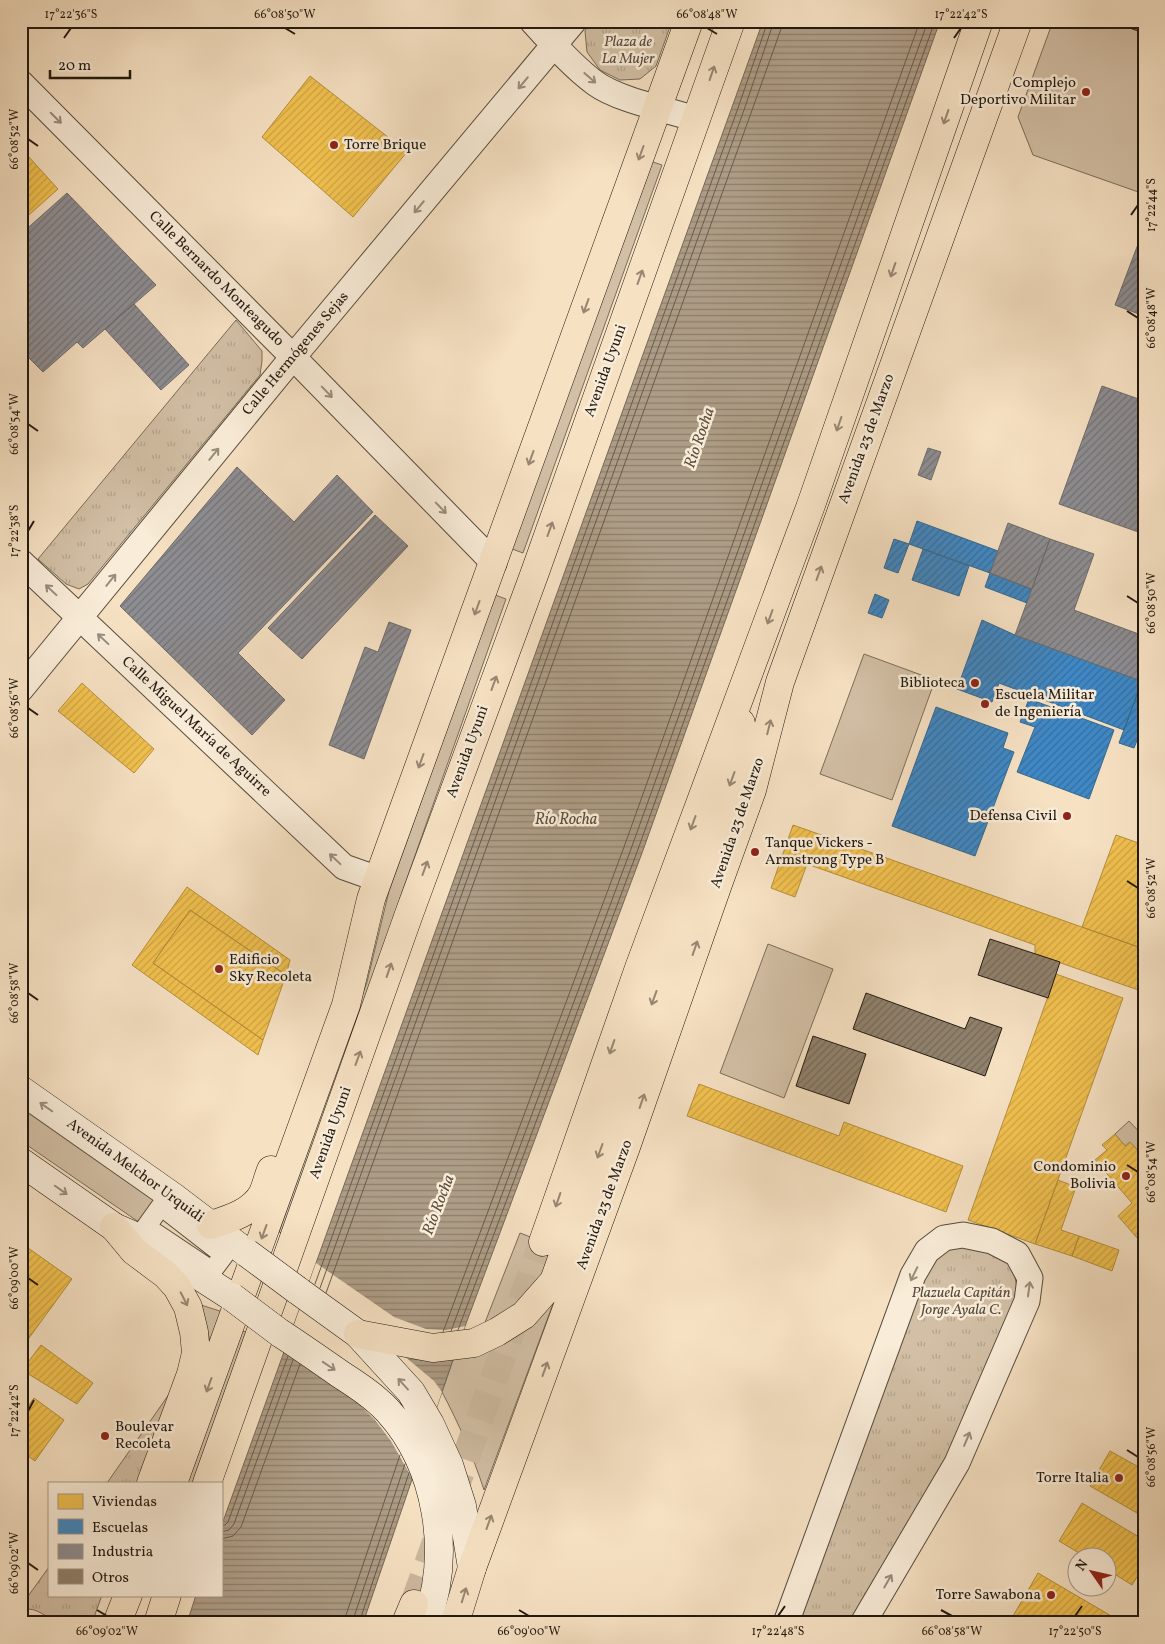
<svg xmlns="http://www.w3.org/2000/svg" width="1165" height="1644" font-family="Vollkorn,serif">
  <defs>
    <pattern id="park-tufts" width="24" height="20" patternUnits="userSpaceOnUse" patternTransform="scale(1.25)"><rect width="24" height="20" fill="#d2bfa5"/><path d="M3 7l-1-3M5 7V3M7 7l1-3M15 17l-1-3M17 17v-4M19 17l1-3" fill="none" stroke="#b4a48d"/></pattern>
    <pattern id="water-rules" width="6" height="5" patternUnits="userSpaceOnUse" patternTransform="scale(1.25)"><rect width="6" height="5" fill="#ae9d86"/><path d="M0 2.5h6" fill="none" stroke="#8d7f6c"/></pattern>
    <pattern id="homes-hatch" width="6" height="6" patternUnits="userSpaceOnUse" patternTransform="scale(1.25)"><rect width="6" height="6" fill="#f2c14e"/><path d="M-1 1l2-2M0 6l6-6M5 7l2-2" fill="none" stroke="#cfa543"/></pattern>
    <pattern id="schools-hatch" width="6" height="6" patternUnits="userSpaceOnUse" patternTransform="scale(1.25)"><rect width="6" height="6" fill="#3f88c5"/><path d="M-1 1l2-2M0 6l6-6M5 7l2-2" fill="none" stroke="#346e9f"/></pattern>
    <pattern id="industry-hatch" width="6" height="6" patternUnits="userSpaceOnUse" patternTransform="scale(1.25)"><rect width="6" height="6" fill="#8d8d92"/><path d="M-1 1l2-2M0 6l6-6M5 7l2-2" fill="none" stroke="#737276"/></pattern>
    <pattern id="building-hatch" width="6" height="6" patternUnits="userSpaceOnUse" patternTransform="scale(1.25)"><rect width="6" height="6" fill="#90816d"/><path d="M-1 1l2-2M0 6l6-6M5 7l2-2" fill="none" stroke="#756958"/></pattern>
  </defs>
  <rect width="100%" height="100%" fill="#f6e1c3"/>
  <filter id="stains"><feTurbulence type="fractalNoise" baseFrequency=".004" numOctaves="4"/><feColorMatrix values="0 0 0 0 .2 0 0 0 0 .09 0 0 0 0 .02 0 0 0 .5 -.17"/></filter>
  <radialGradient id="worn" r=".72"><stop offset=".6" stop-color="#630" stop-opacity="0"/><stop offset="1" stop-color="#630" stop-opacity=".3"/></radialGradient>
  <!-- grass -->
  <path fill="#d2bfa5" stroke="#7a6c5a" d="M1053,21H1144V194L1033,155L1018,117Z
    M650,161L662,165L523,553L512,549Z
    M495,595L506,599L401,895L374,984L285,1234L279,1232L367,982L389,891Z
    M864,654L935,680L892,800L820,774Z
    M768,944L833,969L784,1098L720,1073Z
    M21,1108L161,1206L146,1227L21,1141Z
    M1129,1121L1144,1137V1157L1130,1142L1125,1146L1115,1134Z
    M520,1233L557,1247L550,1267L518,1307L484,1325Z
    M557,1293L484,1490C473,1456 459,1424 442,1392L453,1360L490,1351L528,1328Z
    M201,1305L226,1313L212,1349Z
    M242,1331L246,1332L192,1483H186Z"/>
  <!-- park -->
  <path fill="url(#park-tufts)" stroke="#7a6c5a" d="M591,21H672L656,66L640,79L620,80L600,70L587,52L585,31Z
    M236,320L262,351V361L260,375L88,584L79,589L66,584L38,559Z
    M953,1244L996,1249L1013,1268L1018,1292L950,1450L849,1623H798L918,1277L937,1251Z
    M174,1387L143,1483H107Z
    M49,1567V1595H102L92,1623C83,1623 68,1625 59,1623C45,1619 41,1607 21,1609V1606Z"/>
  <!-- water -->
  <path fill="url(#water-rules)" stroke="#766857" d="M763,21H940L642,853L458,1345L363,1623H187L196,1595H221V1527Z"/>
  <!-- pier -->
  <path fill="#f6e1c3" d="M316,1263L394,1317L426,1329L446,1330L465,1326L453,1360H433L403,1355L434,1381L442,1392L412,1478L391,1441L375,1420L356,1401L284,1353Z"/>
  <!-- homes -->
  <path fill="url(#homes-hatch)" stroke="#b48f3b" d="M310,76L407,152L353,217L262,137Z
    M28,156L58,189L21,222V161Z
    M82,683L154,749L134,773L58,711Z
    M793,825L1144,949V992L1035,954V945L807,864L795,897L771,888Z
    M1116,835L1144,845V949L1082,927Z
    M187,887L290,960L286,975L190,910L153,963L263,1040L258,1055L132,965Z
    M190,910L286,975L263,1040L153,963Z
    M1056,974L1123,998L1035,1244L968,1220Z
    M699,1084L839,1136L844,1122L963,1166L946,1212L687,1116Z
    M1115,1134L1125,1146L1130,1142L1144,1157V1246L1118,1216L1132,1203L1095,1160L1107,1150L1102,1145Z
    M1058,1180L1076,1187L1061,1230L1079,1236L1072,1256L1035,1244Z
    M1079,1236L1119,1250L1112,1271L1072,1256Z
    M21,1243L72,1279L21,1349Z
    M41,1345L93,1383L77,1404L22,1370Z
    M34,1398L64,1420L35,1461L21,1451V1416Z
    M1110,1451L1144,1470V1517L1090,1486Z
    M1082,1503L1144,1540V1566L1132,1585L1108,1570V1556H1084L1059,1541Z
    M1038,1573L1113,1617L1110,1623H1009Z"/>
  <!-- schools -->
  <path fill="url(#schools-hatch)" stroke="#36678f" d="M917,521L998,551L990,573L909,544Z
    M894,539L909,544L898,573L884,568Z
    M923,549L969,566L959,596L912,580Z
    M990,573L1032,589L1027,603L985,587Z
    M875,594L889,600L882,618L868,613Z
    M982,620L1015,635L1142,681L1124,730L999,683L992,702L957,689Z
    M1142,681L1144,682V723L1134,748L1119,743Z
    M1029,699L1114,730L1089,799L1017,772L1035,727L1020,722Z
    M936,707L1008,733L1003,748L1014,752L975,856L892,826Z"/>
  <!-- industry -->
  <path fill="url(#industry-hatch)" stroke="#6d6a6b" d="M67,193L156,285L83,348L77,342L43,372L21,350V234Z
    M1143,231H1144V316L1115,305Z
    M134,304L189,365L161,390L105,329Z
    M1102,386L1144,401V534L1059,504Z
    M928,448L941,452L931,480L918,475Z
    M237,467L294,522L337,475L373,512L238,653L285,700L252,735L120,606Z
    M375,515L408,546L302,659L268,628Z
    M1008,523L1050,539L1032,589L990,573Z
    M1050,539L1094,554L1074,610L1144,636V682L1015,635Z
    M389,622L411,630L364,759L329,745L365,647L378,652Z"/>
  <g fill="none" stroke-linecap="round" stroke-linejoin="round">
    <!-- shore -->
    <path stroke="#685b4b" stroke-width="1" d="M315,1284L738,108L768,21
      M320,1288L744,110L774,21
      M326,1293L751,113L781,29L782,21
      M458,1330L637,852L935,21
      M451,1331L631,849L928,21
      M443,1332L624,847L920,21
      M221,1526L225,1525L228,1522L288,1356
      M221,1532L229,1530L234,1524L293,1360
      M221,1539L233,1536L241,1527L300,1364
      M345,1623L346,1615L400,1455
      M352,1623L405,1464
      M359,1623L409,1473"/>
  </g>
  <!-- building -->
  <path fill="url(#building-hatch)" stroke="#221910" d="M1123,21H1144V33L1121,25Z
    M990,939L1060,962L1048,998L978,975Z
    M866,993L965,1029L970,1017L1002,1028L985,1076L853,1029Z
    M813,1036L866,1054L849,1104L796,1086Z"/>
  <g fill="none" stroke-linecap="round" stroke-linejoin="round">
    <!-- primary-tunnel -->
    <path stroke="#ccb99f" stroke-width="28" stroke-dasharray="28 14" stroke-linecap="butt" d="M451,1499L543,1242
      M414,1604L436,1542"/>
    <!-- pedestrian casing -->
    <g stroke="#574b3d" stroke-width="21">
      <path id="pedestrian" d="M161,1206L224,1255L212,1271L146,1227Z"/>
    </g>
    <!-- minor casing -->
    <g stroke="#574b3d" stroke-width="27">
      <path id="minor" d="M532,21C550,41 574,68 595,83C618,100 668,110 696,119
        M21,83L293,357L494,563
        M21,562L344,867L378,879
        M21,689L293,357L574,21
        M786,1623L913,1275L927,1251L944,1238L963,1235L992,1241L1017,1254L1030,1278L1027,1301L957,1463L863,1623"/>
    </g>
    <!-- secondary casing -->
    <g stroke="#221910" stroke-width="29">
      <path id="secondary" d="M21,1090L172,1196L247,1253
        M21,1162L114,1227L142,1239L232,1297
        M297,1290L358,1334L411,1392L430,1424L449,1465L462,1506L472,1568
        M280,1333C300,1346 320,1360 340,1374C357,1385 374,1396 388,1411C438,1466 452,1554 426,1623"/>
    </g>
    <!-- primary casing -->
    <g stroke="#221910" stroke-width="29">
      <path id="primary" d="M211,1225C230,1219 253,1212 263,1193C266,1186 268,1177 271,1170
        M114,1227L134,1251L166,1275L177,1287L188,1307L194,1332L196,1353L191,1374L151,1483
        M543,1242L639,968L811,505L979,21
        M358,1334L433,1348L474,1343L497,1332L524,1315L554,1281L736,768L741,723
        M173,1483L346,1005L371,899L689,21
        M207,1483L409,914L534,575L731,21
        M117,1623L128,1595
        M158,1623L167,1595
        M406,1623L414,1604
        M455,1623L472,1568L626,1147L717,887L752,790L780,682L1018,21"/>
    </g>
    <!-- pedestrian -->
    <use href="#pedestrian" stroke="#f9ecd8" stroke-width="19"/>
    <!-- minor -->
    <use href="#minor" stroke="#f9ecd8" stroke-width="25"/>
    <!-- secondary -->
    <use href="#secondary" stroke="#f9ecd8" stroke-width="28"/>
    <!-- primary -->
    <use href="#primary" stroke="#f6e1c3" stroke-width="28"/>
    <!-- secondary-bridge casing -->
    <g stroke="#221910" stroke-width="29" stroke-linecap="butt">
      <path id="secondary-bridge" d="M247,1253L297,1290
        M232,1297L280,1333"/>
    </g>
    <!-- secondary-bridge -->
    <use href="#secondary-bridge" stroke="#f9ecd8" stroke-width="28"/>
  </g>
  <!-- one-way arrows -->
  <defs><path id="oneway-shaft" d="M-6 0H5M1.5-3L5.5 0L1.5 3" fill="none" stroke-width="1.6" stroke-linecap="round" stroke-linejoin="round" transform="scale(1.25)"/></defs>
  <g stroke="#978772">
    <use href="#oneway-shaft" transform="translate(712 73) rotate(-71)"/>
    <use href="#oneway-shaft" transform="translate(946 117) rotate(109)"/>
    <use href="#oneway-shaft" transform="translate(641 153) rotate(110)"/>
    <use href="#oneway-shaft" transform="translate(893 270) rotate(109)"/>
    <use href="#oneway-shaft" transform="translate(640 277) rotate(-70)"/>
    <use href="#oneway-shaft" transform="translate(586 306) rotate(110)"/>
    <use href="#oneway-shaft" transform="translate(839 424) rotate(109)"/>
    <use href="#oneway-shaft" transform="translate(531 458) rotate(110)"/>
    <use href="#oneway-shaft" transform="translate(550 529) rotate(-70)"/>
    <use href="#oneway-shaft" transform="translate(819 573) rotate(-70)"/>
    <use href="#oneway-shaft" transform="translate(477 608) rotate(110)"/>
    <use href="#oneway-shaft" transform="translate(770 617) rotate(110)"/>
    <use href="#oneway-shaft" transform="translate(494 683) rotate(-70)"/>
    <use href="#oneway-shaft" transform="translate(769 727) rotate(-76)"/>
    <use href="#oneway-shaft" transform="translate(421 761) rotate(110)"/>
    <use href="#oneway-shaft" transform="translate(732 779) rotate(110)"/>
    <use href="#oneway-shaft" transform="translate(693 823) rotate(110)"/>
    <use href="#oneway-shaft" transform="translate(425 868) rotate(-70)"/>
    <use href="#oneway-shaft" transform="translate(695 948) rotate(-71)"/>
    <use href="#oneway-shaft" transform="translate(389 970) rotate(-71)"/>
    <use href="#oneway-shaft" transform="translate(654 998) rotate(110)"/>
    <use href="#oneway-shaft" transform="translate(612 1047) rotate(109)"/>
    <use href="#oneway-shaft" transform="translate(358 1058) rotate(-70)"/>
    <use href="#oneway-shaft" transform="translate(642 1101) rotate(-71)"/>
    <use href="#oneway-shaft" transform="translate(600 1151) rotate(110)"/>
    <use href="#oneway-shaft" transform="translate(558 1200) rotate(109)"/>
    <use href="#oneway-shaft" transform="translate(264 1232) rotate(110)"/>
    <use href="#oneway-shaft" transform="translate(184 1299) rotate(63)"/>
    <use href="#oneway-shaft" transform="translate(545 1369) rotate(-70)"/>
    <use href="#oneway-shaft" transform="translate(209 1385) rotate(110)"/>
    <use href="#oneway-shaft" transform="translate(489 1522) rotate(-70)"/>
    <use href="#oneway-shaft" transform="translate(464 1595) rotate(-73)"/>
  </g>
  <g stroke="#988d7e">
    <use href="#oneway-shaft" transform="translate(590 78) rotate(41)"/>
    <use href="#oneway-shaft" transform="translate(523 83) rotate(130)"/>
    <use href="#oneway-shaft" transform="translate(56 118) rotate(45)"/>
    <use href="#oneway-shaft" transform="translate(419 207) rotate(130)"/>
    <use href="#oneway-shaft" transform="translate(327 392) rotate(46)"/>
    <use href="#oneway-shaft" transform="translate(214 454) rotate(-51)"/>
    <use href="#oneway-shaft" transform="translate(441 508) rotate(46)"/>
    <use href="#oneway-shaft" transform="translate(111 580) rotate(-51)"/>
    <use href="#oneway-shaft" transform="translate(51 590) rotate(-137)"/>
    <use href="#oneway-shaft" transform="translate(103 639) rotate(-137)"/>
    <use href="#oneway-shaft" transform="translate(335 859) rotate(-137)"/>
    <use href="#oneway-shaft" transform="translate(46 1107) rotate(-145)"/>
    <use href="#oneway-shaft" transform="translate(61 1190) rotate(35)"/>
    <use href="#oneway-shaft" transform="translate(914 1274) rotate(116)"/>
    <use href="#oneway-shaft" transform="translate(1029 1289) rotate(-82)"/>
    <use href="#oneway-shaft" transform="translate(329 1366) rotate(34)"/>
    <use href="#oneway-shaft" transform="translate(403 1384) rotate(-132)"/>
    <use href="#oneway-shaft" transform="translate(967 1439) rotate(-67)"/>
    <use href="#oneway-shaft" transform="translate(888 1581) rotate(-60)"/>
  </g>
  <!-- ticks -->
  <path fill="none" stroke="#221910" stroke-width="2" d="M285,28L295,34M707,28L717,34M64,38L71,28M954,38L961,28M28,139L38,146M1131,215L1138,205M1127,311L1138,318M28,424L38,431M28,531L34,521M1127,596L1138,603M28,708L38,715M1127,881L1138,888M28,993L38,1000M1127,1165L1138,1172M28,1278L38,1285M28,1411L34,1400M1127,1450L1138,1457M28,1563L38,1570M97,1610L107,1616M519,1610L529,1616M941,1610L952,1616M778,1616L785,1606M1075,1616L1082,1606"/>
  <!-- markers -->
  <g fill="#8f2418" stroke="#f9ecd8" stroke-width="2">
    <circle cx="1086" cy="92" r="5"/>
    <circle cx="334" cy="145" r="5"/>
    <circle cx="975" cy="683" r="5"/>
    <circle cx="985" cy="704" r="5"/>
    <circle cx="1067" cy="816" r="5"/>
    <circle cx="755" cy="852" r="5"/>
    <circle cx="219" cy="969" r="5"/>
    <circle cx="1126" cy="1176" r="5"/>
    <circle cx="105" cy="1436" r="5"/>
    <circle cx="1119" cy="1478" r="5"/>
    <circle cx="1051" cy="1595" r="5"/>
  </g>
  <g text-anchor="middle" dominant-baseline="central" stroke-width="5" stroke-linejoin="round" paint-order="stroke">
    <!-- park labels -->
    <g font-size="15" font-style="italic" fill="#574b3d" stroke="#f9ecd8">
      <text x="628" y="42">Plaza de<tspan x="628" dy="17">La Mujer</tspan></text>
      <text x="961" y="1293">Plazuela Capitán<tspan x="961" dy="17">Jorge Ayala C.</tspan></text>
    </g>
    <!-- poi labels -->
    <g font-size="15" fill="#221910" stroke="#f9ecd8" text-anchor="end">
      <text x="1076" y="83">Complejo<tspan x="1076" dy="17">Deportivo Militar</tspan></text>
      <text x="344" y="145" text-anchor="start">Torre Brique</text>
      <text x="965" y="683">Biblioteca</text>
      <text x="995" y="695" text-anchor="start">Escuela Militar<tspan x="995" dy="17">de Ingeniería</tspan></text>
      <text x="1057" y="816">Defensa Civil</text>
      <text x="765" y="843" text-anchor="start">Tanque Vickers -<tspan x="765" dy="17">Armstrong Type B</tspan></text>
      <text x="229" y="960" text-anchor="start">Edificio<tspan x="229" dy="17">Sky Recoleta</tspan></text>
      <text x="1116" y="1167">Condominio<tspan x="1116" dy="17">Bolivia</tspan></text>
      <text x="115" y="1427" text-anchor="start">Boulevar<tspan x="115" dy="17">Recoleta</tspan></text>
      <text x="1109" y="1478">Torre Italia</text>
      <text x="1041" y="1595">Torre Sawabona</text>
    </g>
    <!-- street labels -->
    <g font-size="15" fill="#221910" stroke="#f9ecd8">
      <text transform="translate(216 279) rotate(45)">Calle Bernardo Monteagudo</text>
      <text transform="translate(296 354) rotate(-50)">Calle Hermógenes Sejas</text>
      <text transform="translate(606 371) rotate(-70)">Avenida Uyuni</text>
      <text transform="translate(867 439) rotate(-70)">Avenida 23 de Marzo</text>
      <text transform="translate(196 727) rotate(43)">Calle Miguel María de Aguirre</text>
      <text transform="translate(468 752) rotate(-70)">Avenida Uyuni</text>
      <text transform="translate(738 823) rotate(-71)">Avenida 23 de Marzo</text>
      <text transform="translate(331 1133) rotate(-70)">Avenida Uyuni</text>
      <text transform="translate(135 1171) rotate(36)">Avenida Melchor Urquidi</text>
      <text transform="translate(605 1205) rotate(-70)">Avenida 23 de Marzo</text>
    </g>
    <!-- water labels -->
    <g font-size="16" font-style="italic" fill="#5a4e3f" stroke="#f9ecd8">
      <text transform="translate(700 438) rotate(-71)">Río Rocha</text>
      <text x="566" y="820">Río Rocha</text>
      <text transform="translate(439 1205) rotate(-69)">Río Rocha</text>
    </g>
  </g>
  <!-- margin -->
  <rect width="1165" height="1644" fill="none" stroke="#f6e1c3" stroke-width="55"/>
  <!-- legend -->
  <rect x="48" y="1482" width="175" height="115" fill="#f9ecd8" stroke="#a39888"/>
  <rect x="58" y="1494" width="25" height="15" fill="#f2c14e" stroke="#a39888"/>
  <text x="92" y="1506" font-size="15" fill="#221910">Viviendas</text>
  <rect x="58" y="1519" width="25" height="15" fill="#3f88c5" stroke="#a39888"/>
  <text x="92" y="1532" font-size="15" fill="#221910">Escuelas</text>
  <rect x="58" y="1544" width="25" height="15" fill="#8d8d92" stroke="#a39888"/>
  <text x="92" y="1556" font-size="15" fill="#221910">Industria</text>
  <rect x="58" y="1569" width="25" height="15" fill="#90816d" stroke="#a39888"/>
  <text x="92" y="1582" font-size="15" fill="#221910">Otros</text>
  <!-- north arrow -->
  <g transform="translate(1092 1572) rotate(304)"><circle r="24" fill="#f9ecd8" stroke="#a39888"/>
  <path d="M0-4L9 19L0 12L-9 19Z" fill="#8f2418"/>
  <text y="-8" font-size="14" font-weight="bold" text-anchor="middle" fill="#221910">N</text>
  </g>
  <!-- scale -->
  <path d="M50 70v8h80v-8" fill="none" stroke="#221910" stroke-width="2.5"/>
  <text x="58" y="70" font-size="15" fill="#221910" stroke="#f9ecd8" stroke-width="4" paint-order="stroke">20 m</text>
  <rect x="28" y="28" width="1110" height="1588" fill="none" stroke="#221910" stroke-width="2"/>
  <g font-size="12" text-anchor="middle" fill="#221910">
    <text x="71" y="18">17°22'36"S</text>
    <text x="285" y="18">66°08'50"W</text>
    <text x="707" y="18">66°08'48"W</text>
    <text x="961" y="18">17°22'42"S</text>
    <text transform="translate(14 139) rotate(-90)" y="4">66°08'52"W</text>
    <text transform="translate(1151 205) rotate(-90)" y="4">17°22'44"S</text>
    <text transform="translate(1151 318) rotate(-90)" y="4">66°08'48"W</text>
    <text transform="translate(14 424) rotate(-90)" y="4">66°08'54"W</text>
    <text transform="translate(14 531) rotate(-90)" y="4">17°22'38"S</text>
    <text transform="translate(1151 603) rotate(-90)" y="4">66°08'50"W</text>
    <text transform="translate(14 708) rotate(-90)" y="4">66°08'56"W</text>
    <text transform="translate(1151 888) rotate(-90)" y="4">66°08'52"W</text>
    <text transform="translate(14 993) rotate(-90)" y="4">66°08'58"W</text>
    <text transform="translate(1151 1172) rotate(-90)" y="4">66°08'54"W</text>
    <text transform="translate(14 1278) rotate(-90)" y="4">66°09'00"W</text>
    <text transform="translate(14 1411) rotate(-90)" y="4">17°22'42"S</text>
    <text transform="translate(1151 1457) rotate(-90)" y="4">66°08'56"W</text>
    <text transform="translate(14 1563) rotate(-90)" y="4">66°09'02"W</text>
    <text x="107" y="1635">66°09'02"W</text>
    <text x="529" y="1635">66°09'00"W</text>
    <text x="778" y="1635">17°22'48"S</text>
    <text x="952" y="1635">66°08'58"W</text>
    <text x="1075" y="1635">17°22'50"S</text>
  </g>
  <rect width="100%" height="100%" filter="url(#stains)"/>
  <rect width="100%" height="100%" fill="url(#worn)"/>
</svg>
